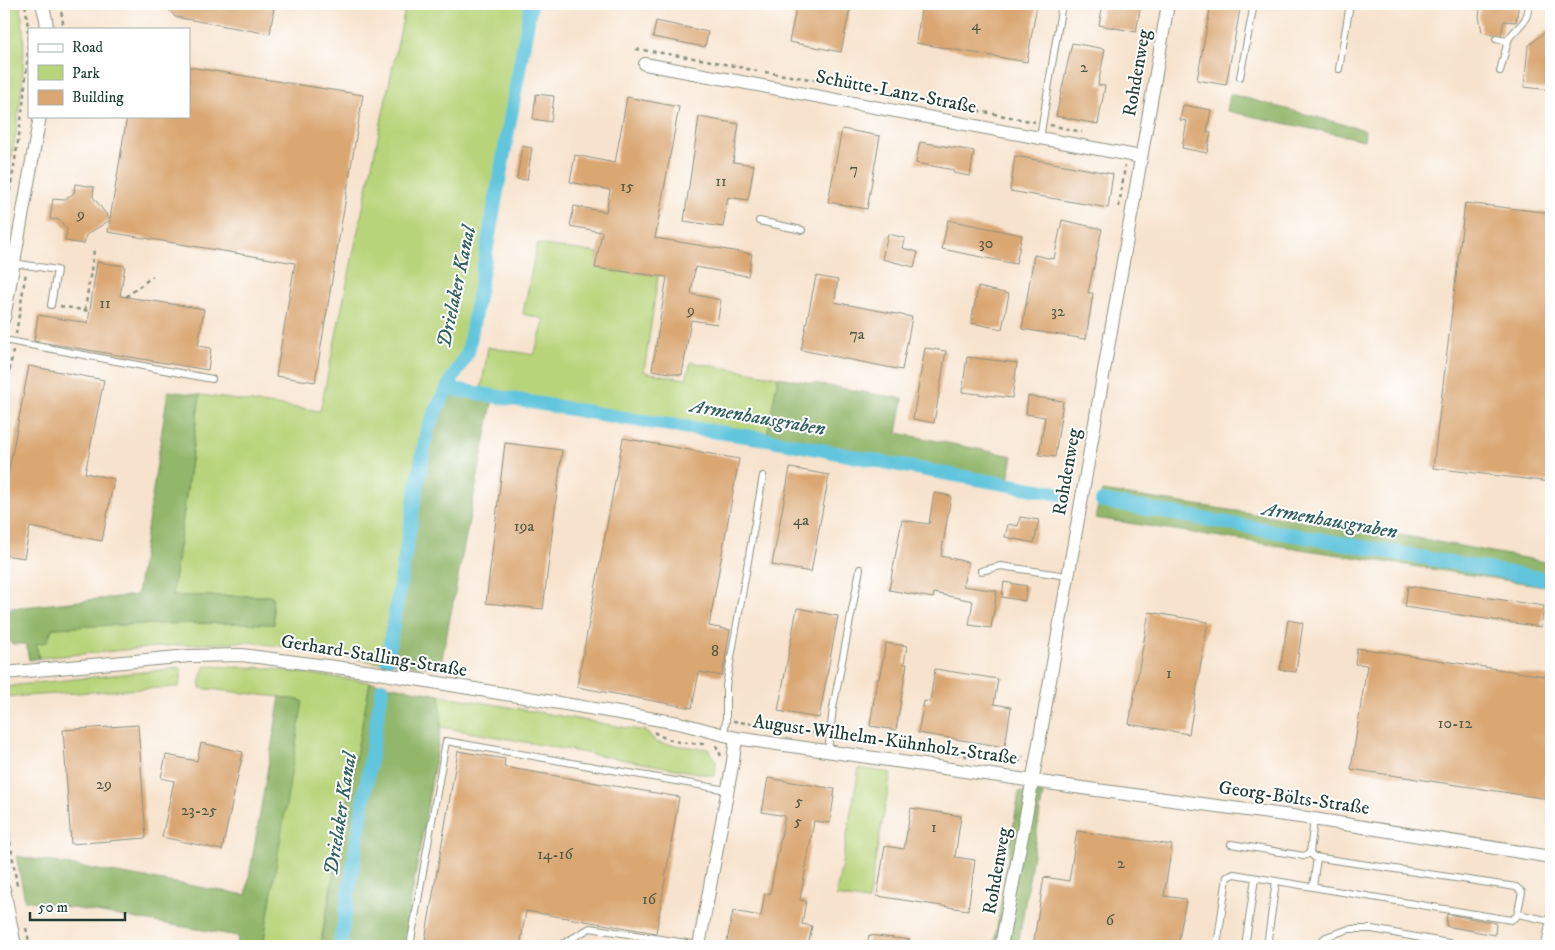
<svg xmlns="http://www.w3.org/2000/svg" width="1555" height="950" font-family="'IM FELL DW Pica',serif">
  <rect width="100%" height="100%" fill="#fff"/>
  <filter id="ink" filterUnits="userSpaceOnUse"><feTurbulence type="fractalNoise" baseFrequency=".02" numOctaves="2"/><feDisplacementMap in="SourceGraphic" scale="10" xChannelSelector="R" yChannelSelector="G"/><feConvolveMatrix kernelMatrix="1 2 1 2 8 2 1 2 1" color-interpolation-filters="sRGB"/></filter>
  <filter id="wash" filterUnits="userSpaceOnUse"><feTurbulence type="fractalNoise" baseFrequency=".0096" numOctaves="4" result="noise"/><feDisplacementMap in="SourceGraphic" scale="20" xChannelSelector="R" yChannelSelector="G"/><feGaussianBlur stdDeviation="1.12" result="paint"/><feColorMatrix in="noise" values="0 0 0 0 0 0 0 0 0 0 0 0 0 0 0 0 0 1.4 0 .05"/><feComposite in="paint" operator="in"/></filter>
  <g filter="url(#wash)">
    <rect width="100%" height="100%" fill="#f7e3cd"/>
    <!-- green -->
    <path fill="#b8d47a" stroke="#6c8857" d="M4,4H20C31,66 15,137 4,199Z
      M406,4H525L463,350L420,433L380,663L295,648L249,642L178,645L39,658L36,644L47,642L52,628C126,624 200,622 274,624L272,596H172L200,395L320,411Z
      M537,244L598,253L596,268L658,276L644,372L686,379L691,362L778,377L767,436L481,391L488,347L534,355L545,319L523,314Z
      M206,666L266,668L370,682L320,946H263L302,701L280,697L200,688L202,672Z
      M181,668V677L179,687L4,697V688L18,685Z
      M440,695L645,731L658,743L708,749L716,761L715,776L441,727Z
      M859,768L891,773L868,901L836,896Z"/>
    <!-- forest -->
    <path fill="#92b66a" stroke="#587a4f" d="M1230,94L1365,130L1364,140L1227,111Z
      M778,377L903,399L897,433L1013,456L1008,480L767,436Z
      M168,391L200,395L172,596H272L274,624C200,622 126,624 52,628L47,642L36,644L39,658L29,660L26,644H12L4,634V609L137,595Z
      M450,392L493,398L440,669L391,662L431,431Z
      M1102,491L1411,537L1551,563V587L1095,518Z
      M370,682L440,695L441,727L403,946H320Z
      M280,697L303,701L263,946H237L238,936L25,900L16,856L246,895Z
      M1019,792L1043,794L1018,946H994Z"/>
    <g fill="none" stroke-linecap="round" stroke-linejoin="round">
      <!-- canal -->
      <path stroke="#60c5dd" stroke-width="14" d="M447,388L636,420L766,439L898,465L1061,494
        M1102,501L1551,580
        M387,660L427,430L447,388L468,352L531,4
        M340,946L382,689"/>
    </g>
    <g id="blocks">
      <!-- building -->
      <path fill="#daa773" d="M165,4H248L274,8L270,34L175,17Z
        M797,4H851L841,52L789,42Z
        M922,4H1037L1027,62L916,43Z
        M1103,4H1141L1136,32L1099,25Z
        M1211,4H1241L1226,85L1197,80Z
        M1481,4H1519L1516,22L1504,21L1501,35H1493L1482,32L1479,16Z
        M656,21L708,32L705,47L653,37Z
        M1551,27V90L1524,87L1528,46Z
        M1072,43L1105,49L1098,85L1105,86L1098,124L1056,116Z
        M189,67L363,95L315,382L276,376L295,263L108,232L110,220L86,235L84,244L65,241L67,229L59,220L50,219L53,199L64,200L74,193L75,184L94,187L93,197L110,219L127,116H189Z
        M536,94L554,96L551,122L533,119Z
        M627,97L679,107L655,238L752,254L748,276L695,267L691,294L721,300L717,324L691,320L682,375L652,370L667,277L595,268L602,232L570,226L574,206L606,212L610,190L570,182L575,155L615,163Z
        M1183,105L1211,110L1207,132H1211L1207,153L1182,148L1187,121L1180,120Z
        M699,117L739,124L733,162L754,165L748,200L728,197L723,227L684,221Z
        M842,129L880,136L867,209L828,202Z
        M920,142L974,151L970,176L953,173L954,170L916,163Z
        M522,146L532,148L527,180L517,179Z
        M1015,156L1113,174L1108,208L1010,191Z
        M1465,203L1551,213V482L1433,468Z
        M948,220L1022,235L1016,264L942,249Z
        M1062,220L1102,229L1088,293H1093L1086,339L1022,329L1034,255L1054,259Z
        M888,234L905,238L902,248L918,252L914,267L882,259Z
        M97,262L125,266L120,296L204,309L198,346L211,348L208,370L34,341L38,315L88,323Z
        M816,276L838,280L834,302L912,317L902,370L801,350Z
        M978,287L1009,294L1002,329L971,323Z
        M925,348L946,351L934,423L913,419Z
        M967,357L1017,363L1012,398L962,392Z
        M29,366L104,380L85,473L114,479L102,541L30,527L24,558L4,555V496Z
        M1028,396L1063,401L1055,457L1039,455L1045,417L1026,414Z
        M623,438L739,459L709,626L730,630L722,676L699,672L692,708L577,687Z
        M505,443L562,450L543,609L486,603Z
        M790,468L829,475L811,572L772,565Z
        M934,493L951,496L941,556L968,562L963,586L997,591L991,628L969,625L973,601L934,593L933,598L889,590L902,520L929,524Z
        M1020,517L1039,520L1034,543L1005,537L1008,524L1018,526Z
        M1004,582L1027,586L1025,601L1002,597Z
        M1408,586L1544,606L1541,627L1405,607Z
        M797,608L838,616L819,718L778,711Z
        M1149,612L1208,622L1189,734L1129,724Z
        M1288,620L1303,623L1296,672L1280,670Z
        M886,643L907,646L904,664H907L896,730L870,726L877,679H879Z
        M1357,648L1551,677V788L1549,799L1351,769L1367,665L1355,664Z
        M935,669L998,679L994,704L1011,707L1005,747L918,733L924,701L930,702Z
        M138,725L146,838L71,844L63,730Z
        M201,743L243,752L222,850L162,837L174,781L161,778L166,755L197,761Z
        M458,751L505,759L504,767L679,797L656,933L526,911L520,946H424Z
        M768,778L835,789L830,823L814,821L800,900L806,901L802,924L812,926L808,946H726L733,911L761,916L765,893L770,894L785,816L762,812Z
        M911,808L961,816L955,857L975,860L968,910L877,896L885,846L904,849Z
        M1077,831L1172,845L1164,896L1186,899L1178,946H1033L1044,877L1069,881Z
        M1447,914L1496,923L1495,935L1446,926Z
        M869,935L910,940L909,946H867Z"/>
    </g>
  </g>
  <g filter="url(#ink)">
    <use href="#blocks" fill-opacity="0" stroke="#8b9080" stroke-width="1"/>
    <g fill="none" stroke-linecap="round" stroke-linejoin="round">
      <!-- lane casing -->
      <g stroke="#8b9080" stroke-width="8">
        <path id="lane" d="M1496,39L1508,41L1500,71
          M1508,41L1509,38C1520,24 1528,22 1529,4
          M1339,69L1350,4
          M1240,77L1254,4
          M1040,138L1062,4
          M759,221L802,230
          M14,263L57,270L51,305
          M4,340L212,379
          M981,571L1001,566L1067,576
          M724,736L726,720V686L763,476
          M828,751L833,708L860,569
          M1231,844L1304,856L1310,853
          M1313,887L1317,857
          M1518,914L1550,921
          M410,946L446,741L727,790
          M559,946L590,928L699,945
          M1217,946L1227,877L1234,874L1511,920L1517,916L1522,892L1516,887L1314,857L1310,853L1314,819
          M1245,946L1255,878
          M1267,946L1276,881
          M1316,946L1326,937L1349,929H1372L1465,946
          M1545,946L1551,913"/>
      </g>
      <!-- street casing -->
      <g stroke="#8b9080" stroke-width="14">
        <path id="street" d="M42,4L46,19L47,29
          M645,64L1141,157
          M4,318L40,116
          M4,673L189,656L242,655L373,672L679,723L736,738L1089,789L1307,818L1551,857
          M4,889L15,946
          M699,946L733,761L736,738
          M1001,946L1031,789L1168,4"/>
      </g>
      <!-- path -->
      <path stroke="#8b9080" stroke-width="2.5" stroke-dasharray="4 4" stroke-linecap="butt" d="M60,4L64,29
        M636,49L706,60L757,71
        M765,72L854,86L1035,122
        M1050,125L1082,132
        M1119,207L1125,166
        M4,223C12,177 21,131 25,85C28,58 30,30 25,4
        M126,297L153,276
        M60,306L89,311
        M85,310L94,250
        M16,334L26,272
        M4,402L13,351
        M733,721L822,734
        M654,732C669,743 688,743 706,744
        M837,736L921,748L1000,762
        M716,745L721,756
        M1010,765L1018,763L1023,756
        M4,802L17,886
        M26,928L30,946"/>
      <!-- lane -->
      <use href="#lane" stroke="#fff" stroke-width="6"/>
      <!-- street -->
      <use href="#street" stroke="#fff" stroke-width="12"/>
    </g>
  </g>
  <g text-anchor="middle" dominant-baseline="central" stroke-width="4" stroke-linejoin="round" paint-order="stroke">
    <!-- number labels -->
    <g font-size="16" fill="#4e5844">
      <text x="976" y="25">4</text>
      <text x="1084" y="67">2</text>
      <text x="854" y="169">7</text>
      <text x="721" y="181">11</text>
      <text x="627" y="186">15</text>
      <text x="81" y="214">9</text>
      <text x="986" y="243">30</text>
      <text x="105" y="303">11</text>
      <text x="691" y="310">9</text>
      <text x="1058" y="311">32</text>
      <text x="857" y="334">7a</text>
      <text x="801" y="520">4a</text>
      <text x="524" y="526">19a</text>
      <text x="715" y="651">8</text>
      <text x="1169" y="673">1</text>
      <text x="1455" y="723">10-12</text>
      <text x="104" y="784">29</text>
      <text x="799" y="801">5</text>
      <text x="199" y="810">23-25</text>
      <text x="798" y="821">5</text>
      <text x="934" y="827">1</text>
      <text x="555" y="854">14-16</text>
      <text x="1121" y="863">2</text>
      <text x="649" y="899">16</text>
      <text x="1110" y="920">6</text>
    </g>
    <!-- street labels -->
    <g font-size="19" fill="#1f3d34" stroke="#fff">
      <text transform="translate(1137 73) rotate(-80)">Rohdenweg</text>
      <text transform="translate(896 92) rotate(11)">Schütte-Lanz-Straße</text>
      <text transform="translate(1067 472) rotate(-80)">Rohdenweg</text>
      <text transform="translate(374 656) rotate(9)">Gerhard-Stalling-Straße</text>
      <text transform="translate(885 740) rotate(8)">August-Wilhelm-Kühnholz-Straße</text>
      <text transform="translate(1294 798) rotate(8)">Georg-Bölts-Straße</text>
      <text transform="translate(997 871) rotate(-80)">Rohdenweg</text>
    </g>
    <!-- water labels -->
    <g font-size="20" font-style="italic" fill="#2f5f5e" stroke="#fff">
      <text transform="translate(457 287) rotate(-78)">Drielaker Kanal</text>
      <text transform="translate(758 418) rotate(10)">Armenhausgraben</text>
      <text transform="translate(1330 521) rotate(10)">Armenhausgraben</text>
      <text transform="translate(341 814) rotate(-81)">Drielaker Kanal</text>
    </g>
  </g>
  <!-- margin -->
  <rect width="1555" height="950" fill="none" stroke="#fff" stroke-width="20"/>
  <!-- legend -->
  <rect x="28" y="28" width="162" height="90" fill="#ffffff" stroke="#a5b1ae"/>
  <rect x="38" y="44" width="25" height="8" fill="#ffffff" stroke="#a5b1ae"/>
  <text x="72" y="52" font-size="15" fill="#1f3d34">Road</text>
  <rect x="38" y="65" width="25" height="15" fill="#b8d47a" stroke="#a5b1ae"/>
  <text x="72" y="78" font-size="15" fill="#1f3d34">Park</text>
  <rect x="38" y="90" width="25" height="15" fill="#daa773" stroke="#a5b1ae"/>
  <text x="72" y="102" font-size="15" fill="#1f3d34">Building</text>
  <!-- scale -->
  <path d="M30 912v8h95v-8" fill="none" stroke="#1f3d34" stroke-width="2.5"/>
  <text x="38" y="912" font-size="15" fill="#1f3d34" stroke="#ffffff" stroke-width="4" paint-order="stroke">50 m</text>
</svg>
